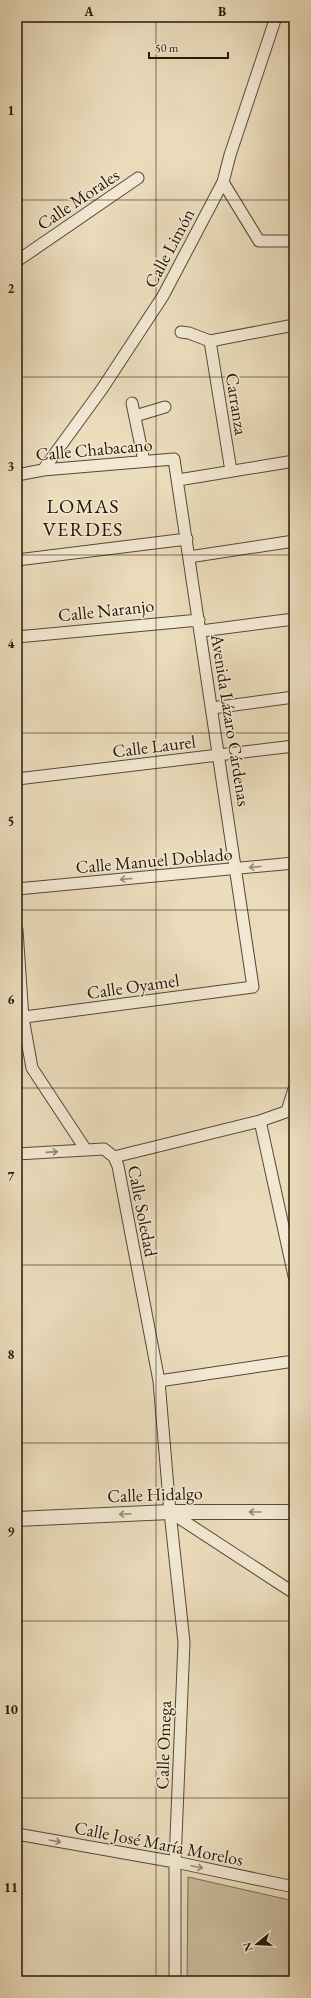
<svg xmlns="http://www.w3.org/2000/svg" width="311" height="1998" font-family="'EB Garamond',serif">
  <rect width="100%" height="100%" fill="#ebdcbc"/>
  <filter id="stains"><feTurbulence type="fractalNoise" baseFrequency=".005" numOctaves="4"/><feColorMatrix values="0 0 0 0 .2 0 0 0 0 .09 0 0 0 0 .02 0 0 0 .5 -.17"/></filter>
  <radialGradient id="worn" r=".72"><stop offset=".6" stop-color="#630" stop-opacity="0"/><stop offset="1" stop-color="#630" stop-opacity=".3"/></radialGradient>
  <!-- green -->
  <path fill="#c9bb9d" stroke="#766a52" d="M188,1877L294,1901V1981H187Z"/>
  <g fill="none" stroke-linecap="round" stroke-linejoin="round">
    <!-- minor casing -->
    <g stroke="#564935" stroke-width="13">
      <path id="minor" d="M223,182L259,241H294
        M17,261L138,178
        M181,332L189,333L210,341
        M210,341L231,471
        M210,341L294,325
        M132,403L144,461
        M135,416L165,407
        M43,470L102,389L163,296L223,182L230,155L276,17
        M17,475L43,470L174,459L253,987L17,1018
        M178,480L294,461
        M189,557L294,541
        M17,560L187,539
        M201,631L294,619
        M17,637L199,620
        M212,708L294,697
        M17,779L294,746
        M17,889L294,863
        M17,930L23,1018L32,1068L86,1150L104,1149L114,1157L118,1166L159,1381L170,1512L184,1642L175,1862V1981
        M287,1111L294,1089
        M260,1121L294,1276
        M17,1154L86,1150
        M114,1157L260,1121L294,1109
        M159,1381L294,1361
        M170,1512L294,1593
        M17,1834L175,1862L294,1887"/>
    </g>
    <!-- tertiary casing -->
    <g stroke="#564935" stroke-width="16">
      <path id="tertiary" d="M17,1519L170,1512H294"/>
    </g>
    <!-- minor -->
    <use href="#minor" stroke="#f2e8d3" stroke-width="11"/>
    <!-- tertiary -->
    <use href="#tertiary" stroke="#f2e8d3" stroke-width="14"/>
  </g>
  <!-- one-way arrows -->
  <defs><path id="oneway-shaft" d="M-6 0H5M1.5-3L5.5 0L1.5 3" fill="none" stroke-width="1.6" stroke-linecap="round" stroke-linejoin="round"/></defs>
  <g stroke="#958a78">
    <use href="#oneway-shaft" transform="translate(255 867) rotate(175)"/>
    <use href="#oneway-shaft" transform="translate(126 879) rotate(175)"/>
    <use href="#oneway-shaft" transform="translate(52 1152) rotate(-4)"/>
    <use href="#oneway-shaft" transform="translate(255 1512) rotate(180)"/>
    <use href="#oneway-shaft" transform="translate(125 1514) rotate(177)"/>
    <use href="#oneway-shaft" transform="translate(55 1841) rotate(10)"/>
    <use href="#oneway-shaft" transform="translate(197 1867) rotate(12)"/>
  </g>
  <!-- grid -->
  <path fill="none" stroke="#241808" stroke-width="1" stroke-opacity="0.55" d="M156,17V1981M17,200H294M17,377H294M17,555H294M17,733H294M17,910H294M17,1088H294M17,1265H294M17,1443H294M17,1621H294M17,1798H294"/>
  <g text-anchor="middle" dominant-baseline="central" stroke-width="3" stroke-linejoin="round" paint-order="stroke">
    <!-- street labels -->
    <g font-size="18" fill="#241808" stroke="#f2e8d3">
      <text transform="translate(78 199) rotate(-34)">Calle Morales</text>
      <text transform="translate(169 248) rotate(-62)">Calle Limón</text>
      <text transform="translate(237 404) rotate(81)">Carranza</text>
      <text transform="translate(94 449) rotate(-5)">Calle Chabacano</text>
      <text transform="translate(106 610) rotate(-6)">Calle Naranjo</text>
      <text transform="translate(231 720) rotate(81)">Avenida Lázaro Cárdenas</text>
      <text transform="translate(154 746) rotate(-7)">Calle Laurel</text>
      <text transform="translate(154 860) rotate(-5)">Calle Manuel Doblado</text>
      <text transform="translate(133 986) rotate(-8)">Calle Oyamel</text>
      <text transform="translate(143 1211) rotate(79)">Calle Soledad</text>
      <text transform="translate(155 1494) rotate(-2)">Calle Hidalgo</text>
      <text transform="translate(163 1745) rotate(-88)">Calle Omega</text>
      <text transform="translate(159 1843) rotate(11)">Calle José María Morelos</text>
    </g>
    <!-- quarter labels -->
    <g font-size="20" letter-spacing="1" fill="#241808" stroke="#f2e8d3">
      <text x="83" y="506">LOMAS<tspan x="83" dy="23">VERDES</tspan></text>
    </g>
  </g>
  <!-- margin -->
  <rect width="311" height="1998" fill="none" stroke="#ebdcbc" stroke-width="44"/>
  <!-- north arrow -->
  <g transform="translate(257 1944) rotate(252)" stroke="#f2e8d3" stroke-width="3" paint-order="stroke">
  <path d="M0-3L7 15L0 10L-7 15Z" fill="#241808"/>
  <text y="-6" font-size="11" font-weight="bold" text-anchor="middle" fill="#241808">N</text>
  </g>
  <!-- scale -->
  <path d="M149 52v6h79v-6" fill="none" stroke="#241808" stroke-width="2"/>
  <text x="155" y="52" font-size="12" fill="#241808" stroke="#f2e8d3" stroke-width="3" paint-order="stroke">50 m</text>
  <rect x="22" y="22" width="267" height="1954" fill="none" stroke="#241808" stroke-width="1.5"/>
  <g font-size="13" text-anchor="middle" font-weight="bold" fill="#241808">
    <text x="89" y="16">A</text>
    <text x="222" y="16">B</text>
    <text x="11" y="115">1</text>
    <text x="11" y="293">2</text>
    <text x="11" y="471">3</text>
    <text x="11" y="648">4</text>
    <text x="11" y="826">5</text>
    <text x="11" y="1004">6</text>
    <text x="11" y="1181">7</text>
    <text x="11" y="1359">8</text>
    <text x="11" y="1536">9</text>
    <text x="11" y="1714">10</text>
    <text x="11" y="1892">11</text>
  </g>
  <rect width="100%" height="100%" filter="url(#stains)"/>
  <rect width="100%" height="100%" fill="url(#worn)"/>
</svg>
